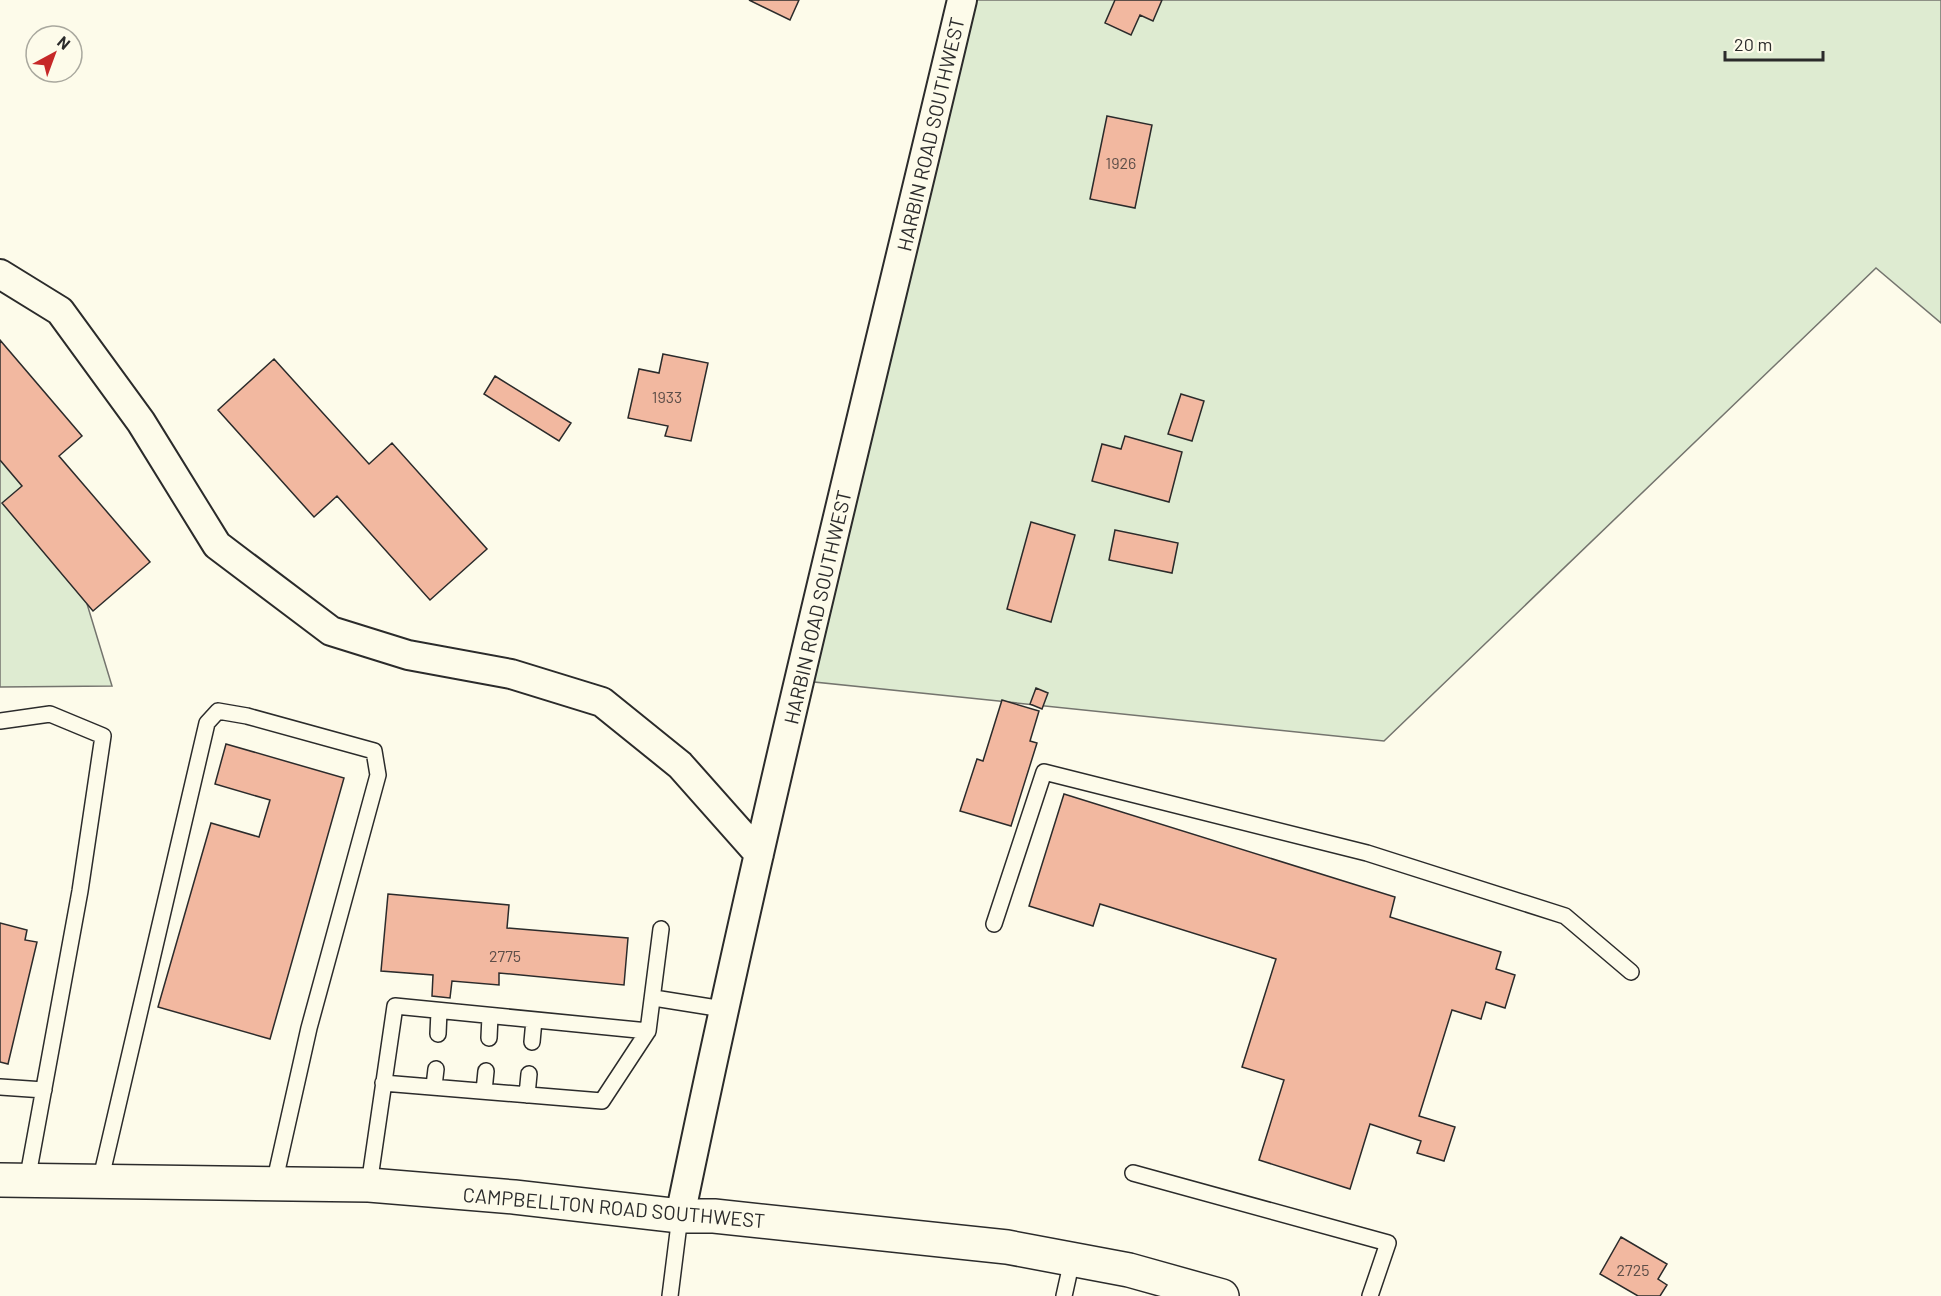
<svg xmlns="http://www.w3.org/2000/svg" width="1941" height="1296" font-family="Barlow,sans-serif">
  <rect width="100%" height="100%" fill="#fdfbea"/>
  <!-- green -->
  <path fill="#deebd1" stroke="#74746e" stroke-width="1.5" d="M966,0H1941V323L1876,268L1384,741L795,680Z
    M0,445L39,446L112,686L0,687Z"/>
  <!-- building -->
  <path fill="#f2b8a0" stroke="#2b2b2b" stroke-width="1.5" d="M749,0H799L790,20Z
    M1115,0H1162L1153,21L1140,15L1131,35L1105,23Z
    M1107,116L1152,125L1135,208L1090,199Z
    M0,340L82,436L59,456L150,562L93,611L2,503L22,486L0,460Z
    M663,354L708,363L691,441L665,436L668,426L628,418L639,369L659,373Z
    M274,359L369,464L392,443L487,549L430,600L337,496L314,517L218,410Z
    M495,376L571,423L559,441L484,394Z
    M1181,394L1204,401L1192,441L1168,434Z
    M1125,436L1182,452L1169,502L1092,481L1102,444L1121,449Z
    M1031,522L1075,535L1051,622L1007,609Z
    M1115,530L1178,543L1172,573L1109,560Z
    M1036,688L1048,693L1042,709L1030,704Z
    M1002,700L1039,711L1030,741L1037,743L1011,826L960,811L977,759L983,761Z
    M226,744L344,778L270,1039L158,1007L211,823L259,837L270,800L215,784Z
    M1064,794L1395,897L1390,917L1501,952L1496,969L1515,975L1505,1008L1486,1002L1481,1019L1452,1010L1419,1116L1455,1127L1444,1161L1417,1153L1421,1141L1370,1124L1350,1189L1259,1160L1284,1080L1242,1067L1276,959L1100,904L1093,926L1029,906Z
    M388,894L509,905L507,928L628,938L624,985L499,973V985L452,981L450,998L432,996L433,975L381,971Z
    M0,923L27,930L25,940L37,942L8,1064L0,1062Z
    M1621,1237L1667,1264L1658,1279L1667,1285L1660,1296H1638L1600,1274Z"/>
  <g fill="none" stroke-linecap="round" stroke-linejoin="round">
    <!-- service casing -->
    <g stroke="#2b2b2b" stroke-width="18">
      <path id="service" d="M0,721L50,714L103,736L80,891L27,1181
        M994,924L1044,772L1367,853L1565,916L1631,972
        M654,998L723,1009
        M438,1034L439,1011
        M489,1038L490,1016
        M532,1042L534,1020
        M383,1083L602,1101L648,1031
        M434,1086L436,1069
        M0,1087L44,1090
        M484,1091L486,1071
        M527,1095L529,1074
        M1133,1173L1388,1243L1370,1296
        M100,1182L207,723L218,711L247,716L374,751L378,775L309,1028L274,1184
        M369,1185L395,1006L648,1031L661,929
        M670,1296L680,1216
        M1064,1296L1072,1260"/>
    </g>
    <!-- minor casing -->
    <g stroke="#2b2b2b" stroke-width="32">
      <path id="minor" d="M0,274L60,311L141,422L217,545L331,631L408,655L511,674L602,702L680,765L759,854
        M680,1216C764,808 866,405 962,0"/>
    </g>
    <!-- secondary casing -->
    <g stroke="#2b2b2b" stroke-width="36">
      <path id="secondary" d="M0,1180L369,1185L514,1197L680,1216H714L1007,1247L1129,1270L1222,1296"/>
    </g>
    <!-- service -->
    <use href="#service" stroke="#fdfbea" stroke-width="15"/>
    <!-- minor -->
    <use href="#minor" stroke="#fdfbea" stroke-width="28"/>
    <!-- secondary -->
    <use href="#secondary" stroke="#fdfbea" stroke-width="33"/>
  </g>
  <g text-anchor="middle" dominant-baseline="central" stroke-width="4.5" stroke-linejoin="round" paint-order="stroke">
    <!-- number labels -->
    <g font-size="16" fill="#5d4e48">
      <text x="1121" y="162">1926</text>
      <text x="667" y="396">1933</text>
      <text x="505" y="955">2775</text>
      <text x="1633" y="1269">2725</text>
    </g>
    <!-- street labels -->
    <g font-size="20" fill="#2b2b2b" stroke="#fdfbea">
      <text transform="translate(930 134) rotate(-77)">HARBIN ROAD SOUTHWEST</text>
      <text transform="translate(817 607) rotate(-77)">HARBIN ROAD SOUTHWEST</text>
      <text transform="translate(614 1207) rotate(5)">CAMPBELLTON ROAD SOUTHWEST</text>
    </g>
  </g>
  <!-- north arrow -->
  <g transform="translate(54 54) rotate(41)"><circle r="28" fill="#fdfbea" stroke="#a9a89e" stroke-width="1.5"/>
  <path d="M0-4.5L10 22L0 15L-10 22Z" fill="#c62828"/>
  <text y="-9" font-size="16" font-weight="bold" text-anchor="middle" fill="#2b2b2b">N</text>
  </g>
  <!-- scale -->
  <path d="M1725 51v9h98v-9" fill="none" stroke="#2b2b2b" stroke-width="3"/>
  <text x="1734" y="51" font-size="18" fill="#2b2b2b" stroke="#fdfbea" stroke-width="4.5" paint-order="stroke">20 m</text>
</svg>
